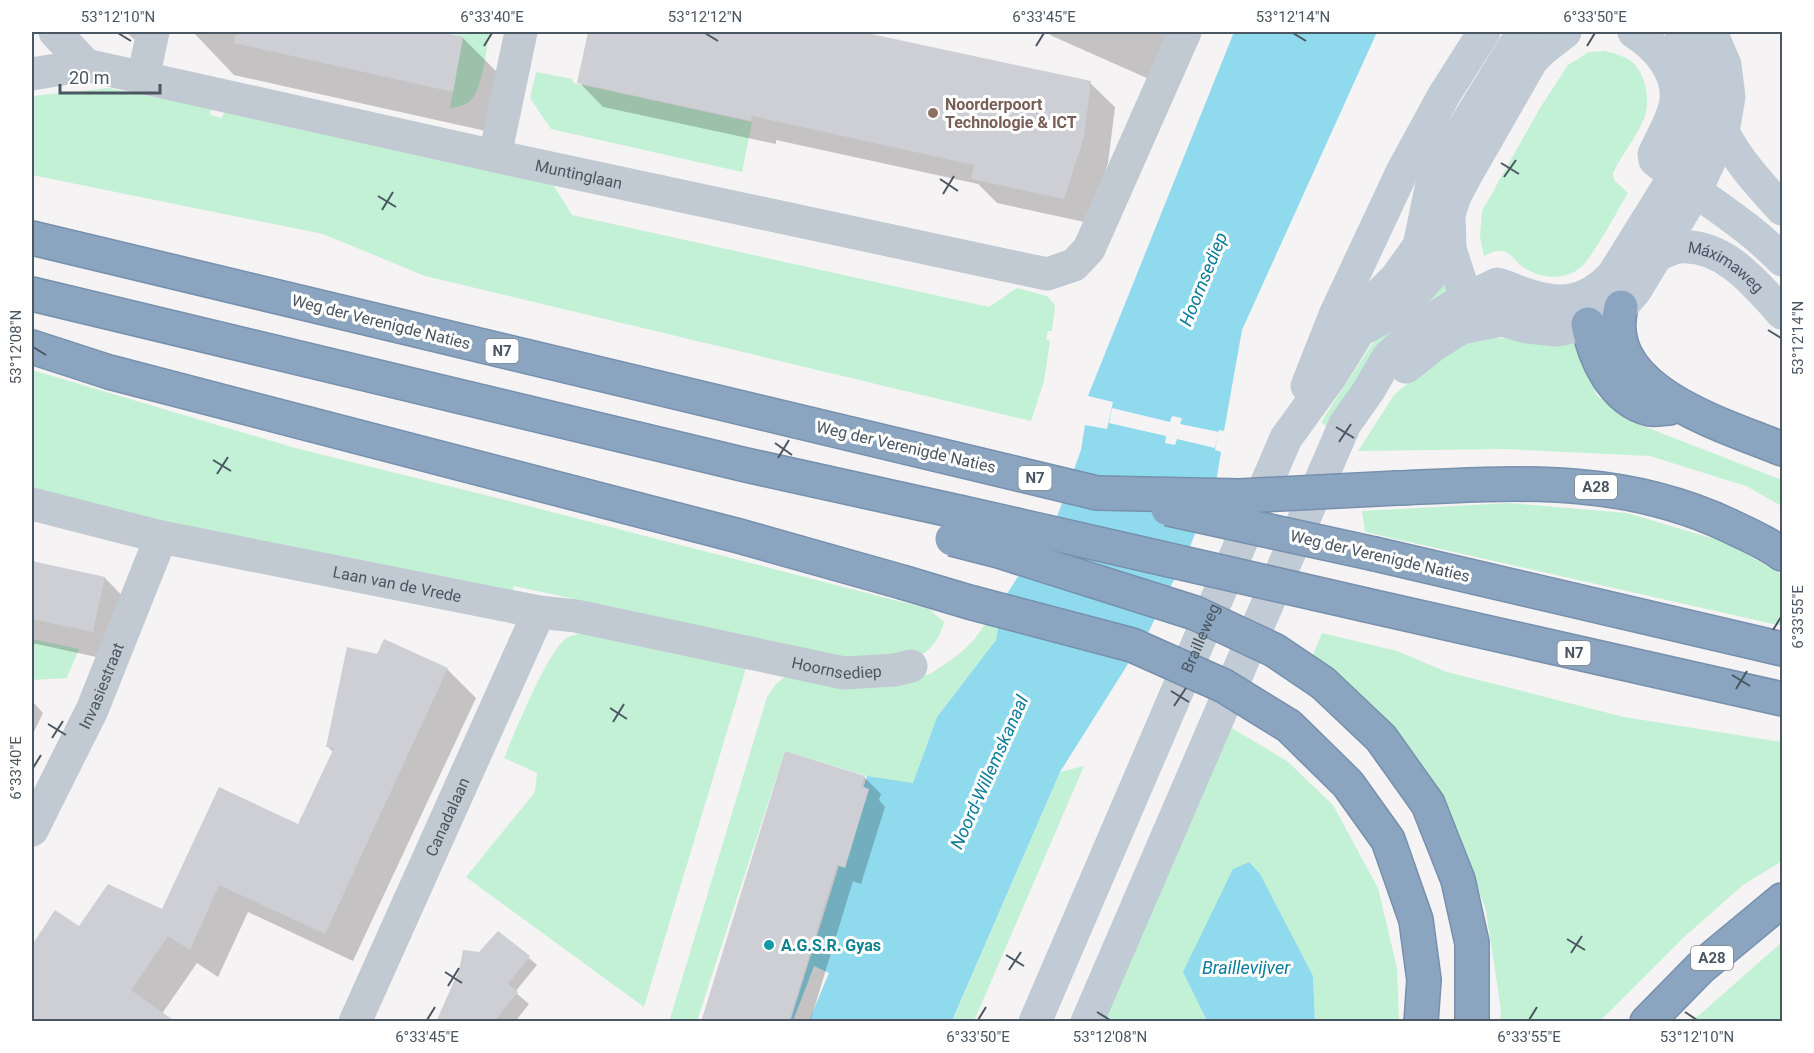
<svg xmlns="http://www.w3.org/2000/svg" width="1814" height="1053" font-family="Roboto,sans-serif">
  <rect width="100%" height="100%" fill="#f5f3f3"/>
  <!-- green -->
  <path fill="#c3f1d5" d="M439,32H490C486,49 483,87 471,100C465,106 457,107 450,108L463,37Z
    M1606,51C1616,54 1628,57 1635,65C1647,78 1650,103 1644,119C1636,138 1622,154 1613,173L1614,180L1628,193C1617,211 1594,256 1580,268C1562,282 1536,278 1519,264C1514,259 1510,251 1501,251C1495,250 1489,254 1484,256L1480,237L1482,211L1540,108L1568,65L1589,52Z
    M536,72L573,79V83L752,122L742,172L551,129L530,98Z
    M109,88L211,108L210,115L222,118L225,110L552,183L572,215L989,307L1017,288L1047,296L1055,305L1052,331H1048L1046,340L1050,341L1044,381L1031,421L425,276L323,234L32,175V96Z
    M1443,282L1451,295L1327,427L1321,422L1378,335Z
    M1497,338L1578,344L1597,396L1638,424L1782,480V506L1746,486L1650,456L1505,449L1358,451L1394,395L1453,346Z
    M32,370L295,448L513,502L929,609L944,622C934,657 914,660 883,665L514,586L511,595L32,493Z
    M1509,503L1627,513L1718,540L1743,552L1782,575V626L1365,532L1362,511Z
    M1003,600L996,640L937,717L913,784L867,776L785,751L697,1021L669,1022L767,697L776,684L786,676L882,685L930,674L958,655L973,641Z
    M585,632L747,665L644,1007L466,877L535,792L537,773L504,758C515,733 547,651 567,638C572,635 579,634 585,632Z
    M1322,633L1397,651L1447,672L1624,717L1782,742V861L1743,885L1683,938L1600,1021H1500L1501,1010L1486,911L1458,830L1418,759L1377,709L1312,657Z
    M32,639L79,649L67,678L32,680Z
    M1230,727L1287,761L1333,805L1378,888L1397,968L1399,1021H1315L1313,976L1183,972L1207,1021L1103,1022Z
    M1084,766L974,1021L952,1022L1060,772Z
    M1782,942V1021H1692L1697,1017Z"/>
  <!-- water -->
  <path fill="#90daee" d="M1234,32H1377L1242,330L1224,431L1219,430L1215,450L1221,452L1216,482L1189,549L1150,629L1060,772L952,1021L790,1022L867,776L913,783L937,717L996,640L1003,600L1058,514L1081,450L1085,425L1107,429L1113,402L1088,396Z
    M1249,862L1260,874L1313,976L1315,1021H1207L1183,972L1233,869Z"/>
  <!-- pier -->
  <path fill="#f5f3f3" d="M1112,408L1170,422L1172,416L1182,418L1180,424L1219,432L1215,448L1177,439L1175,445L1165,443L1166,436L1109,423Z
    M814,966L829,973L809,1021H793Z"/>
  <!-- shadow -->
  <path fill="#0003" d="M126,32H143L135,40Z
    M193,32H433L463,38L505,80L495,133L234,75Z
    M590,32H854L1090,83L1115,107L1108,163L1089,223L997,203L978,184L776,140V144L603,107L579,82Z
    M1047,32H1171L1149,79L1052,36Z
    M32,563L105,578L136,610L124,663L32,643Z
    M385,641L448,670L476,698L353,961L248,912L218,977L197,963L161,1015L168,1022H32V947L56,912L79,928L163,911L299,826L333,752L328,747Z
    M32,701L43,713L32,736Z
    M864,777L881,794L879,800L885,807L861,884L853,881L810,1022H702Z
    M529,958L537,965L515,992L529,1004L515,1022H438Z"/>
  <!-- building -->
  <path fill="#cdcfd5" d="M236,32H440L463,37L453,92L234,43Z
    M588,32H862L1091,81L1084,137L1064,199L971,179L974,165L752,116L751,121L577,83Z
    M32,561L105,577L93,632L32,619Z
    M384,639L448,668L325,934L219,885L190,950L168,936L131,990L176,1022H32V945L55,910L79,926L108,884L162,909L219,787L298,824L334,748L326,747L347,647L377,654Z
    M785,751L865,776L861,786L869,789L845,868L837,865L789,1022H701Z
    M498,931L530,956L508,984L518,992L494,1022H436L459,970L463,950L479,952Z"/>
  <g fill="none" stroke-linecap="round" stroke-linejoin="round">
    <!-- highway casing -->
    <g stroke="#7690ad" stroke-width="36">
      <path id="highway" d="M32,238L1097,493
        M32,294L746,465L959,512
        M1621,307C1600,391 1725,425 1782,449
        M1588,324C1594,357 1613,400 1650,409C1656,410 1663,408 1669,408
        M32,347L109,372L739,536L902,582
        M1397,488C1515,483 1620,474 1730,526C1748,535 1766,542 1782,554
        M1375,554L1782,649
        M1366,605L1782,699
        M1323,683L1381,738L1428,804L1458,880L1472,943V1022
        M1289,726L1348,784L1388,840L1416,920L1424,980L1421,1022
        M1647,1022L1700,968L1782,900"/>
    </g>
    <!-- street -->
    <g stroke="#c1cad2" stroke-width="33">
      <path id="s1" d="M55,32L86,65L495,156L1047,274L1074,265L1089,249L1185,32"/>
      <path d="M32,74L86,65"/>
      <path d="M143,78L153,32"/>
      <path d="M495,156L521,32"/>
      <path id="s2" d="M32,504L161,537L539,612L576,616L844,673L895,670L911,666"/>
      <path id="s3" d="M32,830L92,710L161,537"/>
      <path id="s4" d="M355,1022L539,612"/>
    </g>
    <!-- secondary -->
    <g stroke="#c1cbd6" stroke-width="33">
      <path d="M1565,32L1542,50L1532,60L1465,177L1455,196L1449,214L1450,249L1461,283L1472,297L1502,320L1527,327L1557,330L1588,324L1605,318L1621,307L1635,291L1695,192L1723,132L1729,97L1725,65L1711,32"/>
      <path d="M1634,32C1657,47 1679,71 1676,101C1674,117 1661,139 1654,154L1655,160C1696,195 1745,221 1782,260"/>
      <path d="M1723,132C1738,161 1760,185 1782,209"/>
      <path id="s5" d="M1658,255C1665,252 1672,248 1680,247C1724,244 1756,284 1782,313"/>
      <path d="M1366,327C1403,308 1427,284 1450,249"/>
      <path d="M1406,367L1434,345L1461,328L1502,320"/>
      <path d="M1307,386L1335,315L1402,172L1444,95L1484,32"/>
      <path id="s6" d="M1035,1022L1286,438L1331,376L1359,331L1374,300L1396,278L1419,246L1431,188L1444,160L1523,32"/>
      <path d="M1087,1022L1345,424L1369,390L1388,357L1427,322L1460,302L1497,284C1505,285 1512,290 1519,292C1557,306 1584,306 1613,275L1674,177L1697,134L1701,118L1700,67L1681,32"/>
    </g>
    <!-- highway -->
    <use href="#highway" stroke="#8ba5c1" stroke-width="33"/>
    <!-- highway-bridge casing -->
    <g stroke="#7690ad" stroke-width="36" stroke-linecap="butt">
      <path id="highway-bridge" d="M1097,493L1240,496L1397,488
        M1168,509L1375,554
        M959,512L1366,605
        M952,539L999,551L1195,613L1274,650L1323,683
        M902,582L969,602L1132,645L1224,686L1289,726"/>
    </g>
    <!-- highway-bridge -->
    <use href="#highway-bridge" stroke="#8ba5c1" stroke-width="33"/>
  </g>
  <!-- ticks -->
  <path fill="none" stroke="#4a5661" stroke-width="2" d="M118,33L131,41M705,33L718,41M1293,33L1306,41M484,46L492,33M1036,46L1044,33M1587,46L1595,33M1501,163L1519,174M1504,177L1516,160M940,179L958,191M943,194L954,176M378,196L396,207M382,210L393,192M1768,330L1781,338M33,347L46,355M1336,427L1354,438M1339,442L1351,424M775,443L792,455M778,458L789,440M213,460L231,471M217,474L228,457M1773,630L1781,617M1732,675L1750,686M1736,689L1747,671M1171,691L1189,702M1174,706L1186,688M610,708L627,719M613,722L624,704M48,724L66,735M52,738L63,721M33,768L41,755M1567,939L1585,950M1571,953L1582,936M1006,955L1024,966M1009,970L1021,952M445,972L462,983M448,986L459,968M1097,1012L1110,1020M1685,1012L1697,1020M427,1020L435,1007M978,1020L986,1007M1529,1020L1537,1007"/>
  <!-- markers -->
  <circle fill="#8d6e63" stroke="#fff" stroke-width="2" cx="933" cy="113" r="6"/>
  <circle fill="#0f9aa8" stroke="#fff" stroke-width="2" cx="769" cy="945" r="6"/>
  <g text-anchor="middle" dominant-baseline="central" stroke-width="6" stroke-linejoin="round" paint-order="stroke">
    <!-- shield labels -->
    <g fill="#fff" stroke="#808990" stroke-width="1.5">
      <rect x="485.5" y="339" width="33" height="24" rx="4.5"/>
      <rect x="1018.5" y="466" width="33" height="24" rx="4.5"/>
      <rect x="1575" y="475" width="42" height="24" rx="4.5"/>
      <rect x="1557.5" y="641" width="33" height="24" rx="4.5"/>
      <rect x="1691" y="946" width="42" height="24" rx="4.5"/>
    </g>
    <g font-size="15" font-weight="bold" fill="#4a5661">
      <text x="502" y="351">N7</text>
      <text x="1035" y="478">N7</text>
      <text x="1596" y="487">A28</text>
      <text x="1574" y="653">N7</text>
      <text x="1712" y="958">A28</text>
    </g>
    <!-- education labels -->
    <g font-size="16" font-weight="bold" fill="#785e54" stroke="#fff" text-anchor="start">
      <text x="945" y="104">Noorderpoort<tspan x="945" dy="18">Technologie &amp; ICT</tspan></text>
    </g>
    <!-- street labels -->
    <g font-size="16" fill="#4a5661" stroke="#fff">
      <text stroke="none"><textPath href="#s1" startOffset="550">Muntinglaan</textPath></text>
      <text stroke="none"><textPath href="#s5" startOffset="75">Máximaweg</textPath></text>
      <text transform="translate(381 322) rotate(14)">Weg der Verenigde Naties</text>
      <text transform="translate(906 447) rotate(13)">Weg der Verenigde Naties</text>
      <text transform="translate(1380 556) rotate(13)">Weg der Verenigde Naties</text>
      <text stroke="none"><textPath href="#s2" startOffset="374">Laan van de Vrede</textPath></text>
      <text stroke="none"><textPath href="#s6" startOffset="418">Brailleweg</textPath></text>
      <text stroke="none"><textPath href="#s2" startOffset="822">Hoornsediep</textPath></text>
      <text stroke="none"><textPath href="#s3" startOffset="160">Invasiestraat</textPath></text>
      <text stroke="none"><textPath href="#s4" startOffset="225">Canadalaan</textPath></text>
    </g>
    <!-- culture labels -->
    <g font-size="16" font-weight="bold" fill="#0d838f" stroke="#fff" text-anchor="start">
      <text x="781" y="945">A.G.S.R. Gyas</text>
    </g>
    <!-- water labels -->
    <g font-size="18" font-style="italic" fill="#0c7c9b" stroke="#fff">
      <text transform="translate(1203 279) rotate(-68)">Hoornsediep</text>
      <text transform="translate(989 772) rotate(-66)">Noord-Willemskanaal</text>
      <text x="1246" y="967">Braillevijver</text>
    </g>
  </g>
  <!-- border -->
  <rect width="1814" height="1053" fill="none" stroke="#ffffff" stroke-width="66"/>
  <!-- scale -->
  <path d="M60 84v9h100v-9" fill="none" stroke="#4a5661" stroke-width="3"/>
  <text x="69" y="84" font-size="18" fill="#4a5661" stroke="#ffffff" stroke-width="4.5" paint-order="stroke">20 m</text>
  <rect x="33" y="33" width="1748" height="987" fill="none" stroke="#4a5661" stroke-width="2"/>
  <g font-size="15" text-anchor="middle" fill="#4a5661">
    <text x="118" y="22">53°12'10"N</text>
    <text x="492" y="22">6°33'40"E</text>
    <text x="705" y="22">53°12'12"N</text>
    <text x="1044" y="22">6°33'45"E</text>
    <text x="1293" y="22">53°12'14"N</text>
    <text x="1595" y="22">6°33'50"E</text>
    <text transform="translate(1798 338) rotate(-90)" y="5">53°12'14"N</text>
    <text transform="translate(16 347) rotate(-90)" y="5">53°12'08"N</text>
    <text transform="translate(1798 617) rotate(-90)" y="5">6°33'55"E</text>
    <text transform="translate(16 768) rotate(-90)" y="5">6°33'40"E</text>
    <text x="427" y="1042">6°33'45"E</text>
    <text x="978" y="1042">6°33'50"E</text>
    <text x="1110" y="1042">53°12'08"N</text>
    <text x="1529" y="1042">6°33'55"E</text>
    <text x="1697" y="1042">53°12'10"N</text>
  </g>
</svg>
